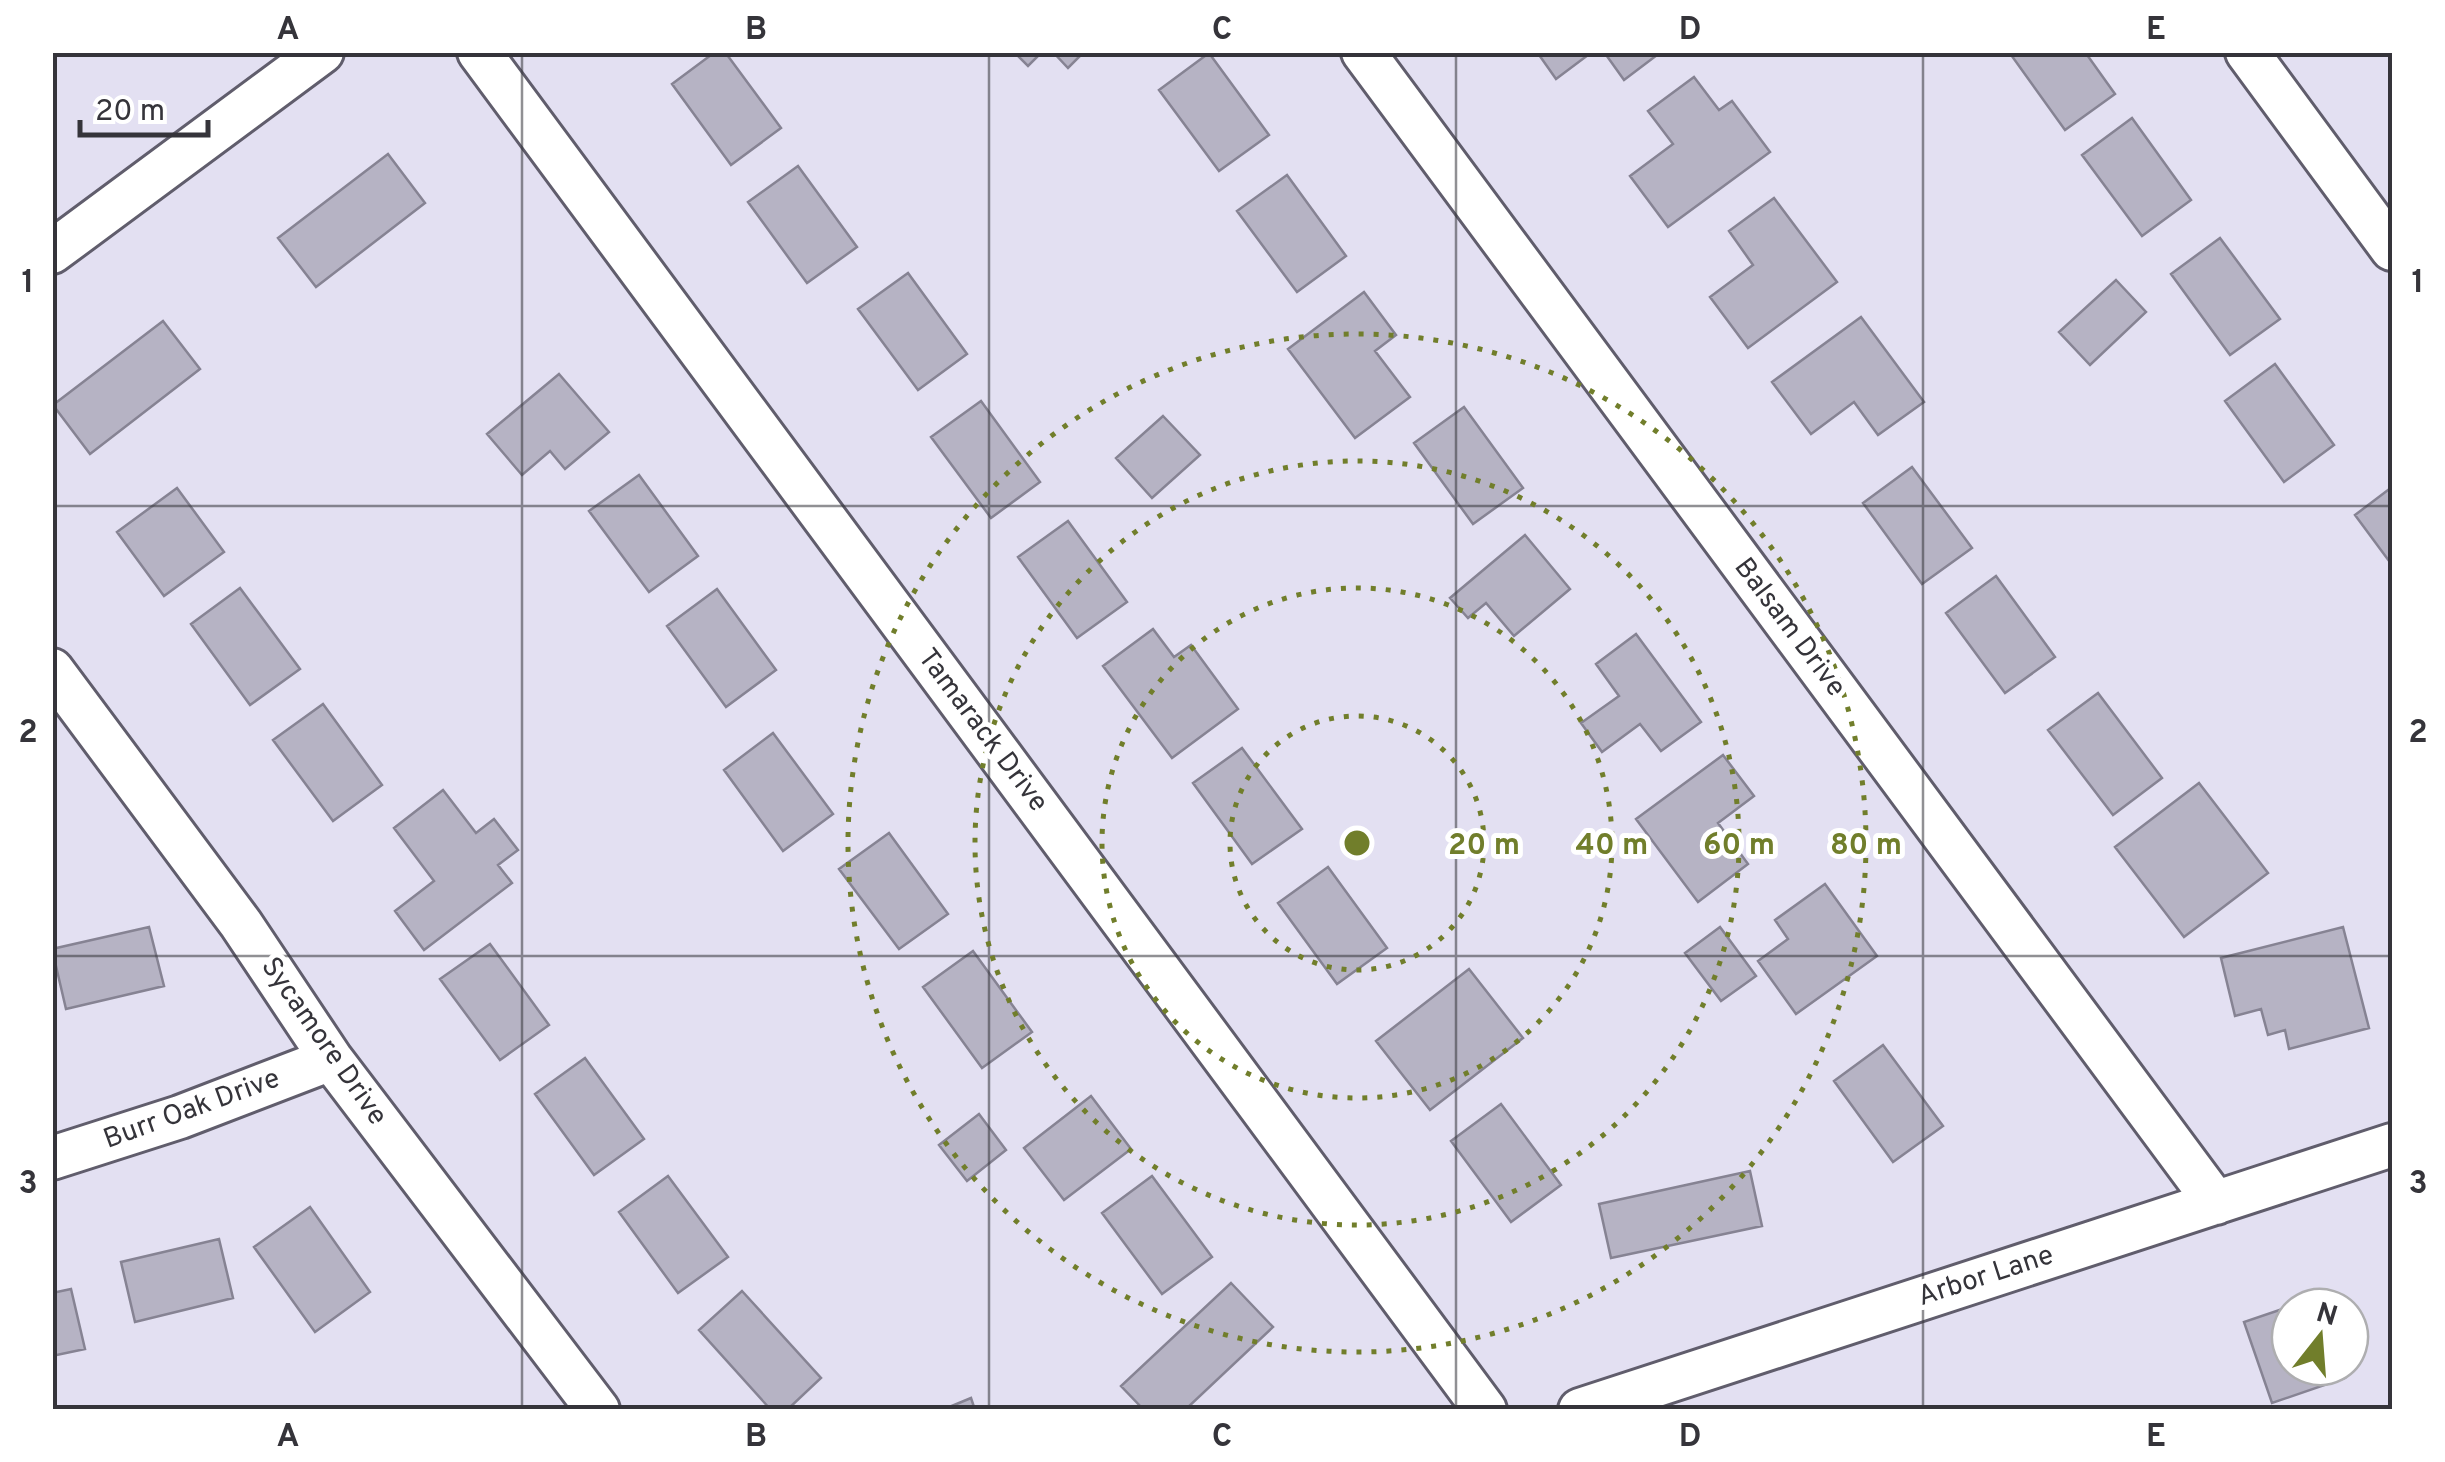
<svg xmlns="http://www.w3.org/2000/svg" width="2445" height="1462" font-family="Overpass,sans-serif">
  <rect width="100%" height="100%" fill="#e3e0f2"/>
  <!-- building -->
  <path fill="#b6b3c4" stroke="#868393" stroke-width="2.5" d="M715,52H725L781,128L731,165L672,84Z
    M1014,52H1042L1028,66Z
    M1053,52H1084L1068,68Z
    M1537,52H1592L1556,79Z
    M1604,52H1661L1624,80Z
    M2009,52H2085L2115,94L2065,130Z
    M1209,53L1269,135L1219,171L1159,90Z
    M1694,77L1719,110L1732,101L1770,152L1668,227L1630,176L1673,144L1648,111Z
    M2132,118L2191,200L2142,236L2082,155Z
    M388,154L425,203L316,287L278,238Z
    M798,166L857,247L807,283L748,202Z
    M1287,175L1346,256L1297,292L1237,211Z
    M1774,198L1837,282L1748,348L1710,297L1753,265L1729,231Z
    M2220,238L2280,319L2230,355L2171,274Z
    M908,273L967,354L918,390L858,309Z
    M2116,280L2146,312L2090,365L2059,332Z
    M1364,292L1396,335L1375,351L1410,397L1355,438L1288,349Z
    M1861,317L1924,402L1878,435L1854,402L1811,434L1772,382Z
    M163,321L200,369L90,454L53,405Z
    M2275,364L2334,445L2284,482L2225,401Z
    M559,374L609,432L565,469L550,451L522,475L487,434Z
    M981,401L1040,482L991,518L931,437Z
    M1464,407L1523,488L1473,524L1414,443Z
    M1163,416L1200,455L1152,498L1116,458Z
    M1912,467L1972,548L1922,584L1863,503Z
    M639,475L698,556L649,592L589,511Z
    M2392,487V565L2355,515Z
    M177,488L224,552L164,596L117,532Z
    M1068,521L1127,602L1077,638L1018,557Z
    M1525,535L1570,589L1514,636L1486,603L1468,618L1450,598Z
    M1996,576L2055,657L2005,693L1946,613Z
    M240,588L300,669L250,705L191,624Z
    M717,589L776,670L726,707L667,626Z
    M1153,629L1174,657L1191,645L1238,709L1172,758L1103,666Z
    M1636,634L1701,722L1661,751L1640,724L1602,752L1581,723L1619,696L1596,664Z
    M2098,693L2162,778L2113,815L2048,730Z
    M323,704L382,785L333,821L273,740Z
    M773,733L833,814L783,851L724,770Z
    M1242,748L1302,829L1252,864L1193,783Z
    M1723,755L1754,796L1718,823L1748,864L1698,902L1636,819Z
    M2199,783L2268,873L2184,937L2115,847Z
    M443,790L476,833L494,819L518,850L498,865L512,883L424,950L395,911L434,881L394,828Z
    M889,833L948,914L899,949L839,869Z
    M1328,867L1387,948L1337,984L1278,903Z
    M1825,884L1877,956L1796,1014L1758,961L1788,939L1775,920Z
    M149,927L164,986L66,1009L52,949Z
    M1720,927L1756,976L1721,1001L1685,953Z
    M2343,927L2369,1028L2289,1049L2285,1030L2268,1035L2261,1009L2235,1016L2221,958Z
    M490,944L549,1025L500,1060L440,979Z
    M973,951L1032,1032L982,1068L923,987Z
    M1469,969L1523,1038L1430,1110L1376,1041Z
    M1883,1045L1943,1126L1893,1162L1834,1081Z
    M585,1058L644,1139L594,1175L535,1094Z
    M1091,1096L1131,1149L1064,1200L1024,1148Z
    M1501,1104L1561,1185L1511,1222L1451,1141Z
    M979,1114L1006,1150L967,1181L939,1145Z
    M1750,1171L1762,1226L1611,1258L1599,1204Z
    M668,1176L728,1257L678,1293L619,1212Z
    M1152,1176L1212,1257L1162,1294L1102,1213Z
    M310,1207L370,1292L315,1332L254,1247Z
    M219,1239L233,1298L135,1322L121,1262Z
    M1231,1283L1273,1327L1185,1410H1144L1121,1386Z
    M71,1289L85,1349L52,1356V1293Z
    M742,1291L821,1378L787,1410H771L699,1330Z
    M2318,1297L2321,1307H2290V1367H2342L2345,1378L2272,1403L2244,1322Z
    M971,1398L975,1410H942Z"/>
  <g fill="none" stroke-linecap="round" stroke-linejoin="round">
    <!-- street casing -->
    <g stroke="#605d6c" stroke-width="48">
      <path id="street" d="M479,52L1485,1410
        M1363,52L2216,1203
        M2247,52L2392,249
        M52,252L322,52
        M52,670L241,924L331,1059L598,1410
        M52,1158L180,1117L331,1059
        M1580,1410L2392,1145"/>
    </g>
    <!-- street -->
    <use href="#street" stroke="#fff" stroke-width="42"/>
  </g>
  <!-- grid -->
  <path fill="none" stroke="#35343a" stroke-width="2.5" stroke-opacity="0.55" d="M522,52V1410M989,52V1410M1456,52V1410M1923,52V1410M52,506H2392M52,956H2392"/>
  <!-- distance rings -->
  <g fill="none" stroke="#717e2b" stroke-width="5" stroke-dasharray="5 10">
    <circle cx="1357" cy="843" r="127"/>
    <circle cx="1357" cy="843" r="255"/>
    <circle cx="1357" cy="843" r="382"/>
    <circle cx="1357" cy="843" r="509"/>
  </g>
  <g text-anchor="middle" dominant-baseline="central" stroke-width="10" stroke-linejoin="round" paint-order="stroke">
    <!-- street labels -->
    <g font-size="28" fill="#35343a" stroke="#fff">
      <text transform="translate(1789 628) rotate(53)">Balsam Drive</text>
      <text transform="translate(982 731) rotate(53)">Tamarack Drive</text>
      <text transform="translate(323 1042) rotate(55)">Sycamore Drive</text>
      <text transform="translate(192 1110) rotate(-20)">Burr Oak Drive</text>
      <text transform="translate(1986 1277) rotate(-18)">Arbor Lane</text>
    </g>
  </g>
  <circle cx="1357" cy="843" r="15" fill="#717e2b" stroke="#fff" stroke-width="5"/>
  <g font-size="30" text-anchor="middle" font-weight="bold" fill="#717e2b" stroke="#fff" stroke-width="10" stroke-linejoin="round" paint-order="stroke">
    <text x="1484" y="854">20 m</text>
    <text x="1612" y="854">40 m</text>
    <text x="1739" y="854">60 m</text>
    <text x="1866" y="854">80 m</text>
  </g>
  <!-- border -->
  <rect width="2445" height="1462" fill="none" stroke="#ffffff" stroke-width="110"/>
  <!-- north arrow -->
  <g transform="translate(2320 1337) rotate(17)"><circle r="48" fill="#ffffff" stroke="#aeaeb0" stroke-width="2.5"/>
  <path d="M0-8L18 38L0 25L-18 38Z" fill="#717e2b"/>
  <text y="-15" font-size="28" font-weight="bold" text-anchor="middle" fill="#35343a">N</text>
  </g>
  <!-- scale -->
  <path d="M80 120v15h128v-15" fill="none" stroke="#35343a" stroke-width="5"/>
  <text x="95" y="120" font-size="30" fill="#35343a" stroke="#ffffff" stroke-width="8" paint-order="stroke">20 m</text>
  <rect x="55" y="55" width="2335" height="1352" fill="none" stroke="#35343a" stroke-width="4"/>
  <g font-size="32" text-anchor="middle" font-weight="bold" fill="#35343a">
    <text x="288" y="39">A</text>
    <text x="756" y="39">B</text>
    <text x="1222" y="39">C</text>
    <text x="1690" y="39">D</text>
    <text x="2156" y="39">E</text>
    <text x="28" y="292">1</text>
    <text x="2418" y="292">1</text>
    <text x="28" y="742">2</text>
    <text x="2418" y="742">2</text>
    <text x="28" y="1193">3</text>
    <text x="2418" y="1193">3</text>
    <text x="288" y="1446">A</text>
    <text x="756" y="1446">B</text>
    <text x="1222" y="1446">C</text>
    <text x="1690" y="1446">D</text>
    <text x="2156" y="1446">E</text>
  </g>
</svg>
